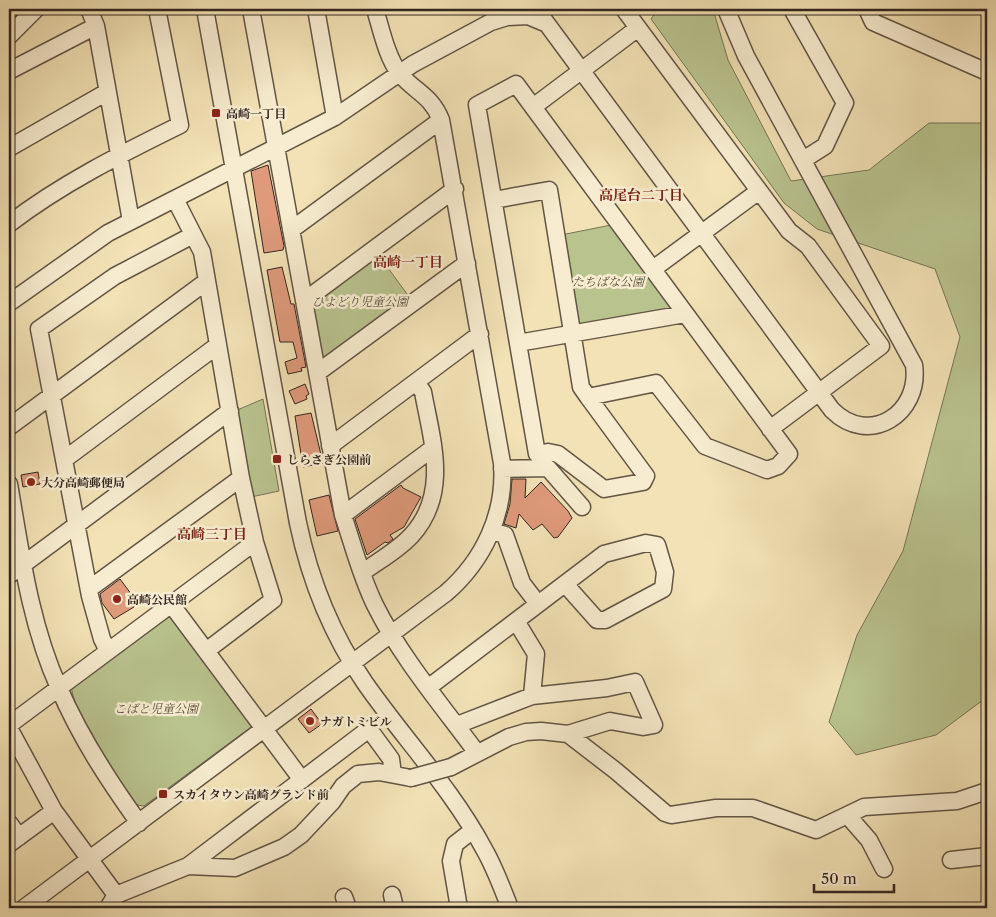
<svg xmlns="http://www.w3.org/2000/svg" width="996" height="917" font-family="'Libre Caslon Text','Noto Serif JP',serif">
  <rect width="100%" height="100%" fill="#f2e2b5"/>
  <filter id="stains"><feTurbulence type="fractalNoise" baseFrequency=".004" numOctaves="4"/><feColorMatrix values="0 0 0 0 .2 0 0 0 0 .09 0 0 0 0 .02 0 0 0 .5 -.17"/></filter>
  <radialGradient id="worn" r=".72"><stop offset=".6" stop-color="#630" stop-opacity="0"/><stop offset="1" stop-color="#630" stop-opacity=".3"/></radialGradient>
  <!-- green -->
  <path fill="#b9c38e" stroke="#767457" d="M658,9H713L728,60L791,181L869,170L929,123H987V697L936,735L856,755L829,722L857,635L903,551L960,337L935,269L817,229L784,203L651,19Z
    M611,225L674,305L670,311L582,328L577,323L561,235Z
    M377,253L410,298L325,360L319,358L311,307L314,300Z
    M263,399L279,491L251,497L235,411Z
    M166,612L172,614L252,720L251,727L144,806L137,805C120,780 71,713 71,683Z"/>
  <!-- building -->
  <path fill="#df9a7b" stroke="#322620" d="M268,165L284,246L283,250L264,253L251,171Z
    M282,267L291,304H294L306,367L301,368L302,371L288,374L285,362L297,358L293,342H280L267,270Z
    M305,384L309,394L306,396L307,399L295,404L289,391Z
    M311,413L323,463L303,467L295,416Z
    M38,472L40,484L23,487L21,475Z
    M512,479H526L525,498L541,482L568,511L572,518L558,537L554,538L542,524L533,530L519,514L516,528L504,524L510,504Z
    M401,485L403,488L421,497L404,527L390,535L393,539L388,543L385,542L367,555L355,519Z
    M329,495L338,531L317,536L309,500Z
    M120,579L137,602L133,605L134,607L114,619L102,603L100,594Z
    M311,709L322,724L309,733L298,719Z"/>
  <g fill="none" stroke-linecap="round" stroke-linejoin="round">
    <!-- minor casing -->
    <g stroke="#625545" stroke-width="19">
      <path id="minor" d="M89,9L96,26L131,221
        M205,9L298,523C310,580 332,635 365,683C404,739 452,789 484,849C495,868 502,888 510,908
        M251,9L343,515C353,545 361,577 375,605C400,656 443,707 477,753
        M316,9L335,117
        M536,9L832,410C869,447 921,414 914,365L746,56L726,9
        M624,9L789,231L808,246L881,346L770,429
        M792,9L845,103L825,146L803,160
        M867,9L873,22L987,72
        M9,36L36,9
        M9,71L96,26
        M533,107L638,28
        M9,148L107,92
        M175,199L202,252L241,478L255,542L273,600L206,651
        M494,200L549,190L581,387L588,397L646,476L643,482L604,489L558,454L548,452L537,454L477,105L516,84L789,454L778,466L767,470L705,446L656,383L588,397
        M9,224C61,184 121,154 180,125L157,9
        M291,230L441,120
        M653,269L759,191
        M304,301L455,189
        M9,303L108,233L335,117L413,64L491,22L507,17L528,16L547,24
        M518,343L685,314
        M317,373L467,263
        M9,427L207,281
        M330,446L480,334
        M65,459L218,345
        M502,469L548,468L582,507
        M9,484C21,553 30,624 59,688C80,737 108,780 139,823
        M343,515L433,448
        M492,531L505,535L522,583L538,604
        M362,573C378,561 397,551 411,536C450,494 432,441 423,392L416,382
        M9,575L230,411
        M89,589L241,478
        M171,604L302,780
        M516,621L536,654L532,696
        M108,651L102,639L90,596L39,329L115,276L193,235
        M429,687L604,554L646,543L657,545L665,572L663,589L605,620H597L565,584
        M9,725L255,542
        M9,728L54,811L116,895
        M568,734L616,771L665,813L671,815L716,808H753L816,830L864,807L957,801L987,791
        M451,767L509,737L526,732L541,731L568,734L610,721L643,727L654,725L635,682L607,688L532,696L457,725
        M848,816L869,840L884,869
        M9,823L19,837
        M9,844L54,811
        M951,860L987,856
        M188,866L369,729L391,759L393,774
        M392,895L395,908
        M344,897L348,908
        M24,908L446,593C483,561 506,514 502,463L441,120C431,95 415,92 400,74C387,58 381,29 375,9
        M108,908L116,895L188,866L235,868L284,847L301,835L332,802L343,786L358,774L379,772L411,778
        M459,908L451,861L455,844L473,830"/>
    </g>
    <!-- minor -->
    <use href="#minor" stroke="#f7eccf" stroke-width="16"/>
    <!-- minor-bridge casing -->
    <g stroke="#625545" stroke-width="19" stroke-linecap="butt">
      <path id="minor-bridge" d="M411,778L451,767"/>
    </g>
    <!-- minor-bridge -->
    <use href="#minor-bridge" stroke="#f7eccf" stroke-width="16"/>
  </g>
  <!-- markers -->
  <g fill="#8f2418" stroke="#f7eccf" stroke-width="2">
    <rect x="211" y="108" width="10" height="10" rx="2.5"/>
    <rect x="272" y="454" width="10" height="10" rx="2.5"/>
    <circle cx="31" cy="482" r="5"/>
    <circle cx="117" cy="599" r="5"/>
    <circle cx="310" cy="721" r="5"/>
    <rect x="158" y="789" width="10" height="10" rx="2.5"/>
  </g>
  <g text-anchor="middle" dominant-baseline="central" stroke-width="5" stroke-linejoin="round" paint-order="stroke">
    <!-- poi labels -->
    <g font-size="12" font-weight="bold" fill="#322620" stroke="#f7eccf" text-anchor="start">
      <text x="226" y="113">高崎一丁目</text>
      <text x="287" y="459">しらさぎ公園前</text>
      <text x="41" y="482">大分高崎郵便局</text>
      <text x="127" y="599">高崎公民館</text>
      <text x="320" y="721">ナガトミビル</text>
      <text x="173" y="794">スカイタウン高崎グランド前</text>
    </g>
    <!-- park labels -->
    <g font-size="12" font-style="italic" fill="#544d3c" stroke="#f7eccf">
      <text x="608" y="281">たちばな公園</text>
      <text x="360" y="301">ひよどり児童公園</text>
      <text x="156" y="708">こばと児童公園</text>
    </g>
    <!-- neighbourhood labels -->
    <g font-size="14" font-weight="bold" fill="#7a1f14" stroke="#f7eccf">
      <text x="641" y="195">高尾台二丁目</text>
      <text x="408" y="262">高崎一丁目</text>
      <text x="212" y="534">高崎三丁目</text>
    </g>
  </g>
  <!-- margin -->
  <rect width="996" height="917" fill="none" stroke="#f2e2b5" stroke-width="30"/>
  <rect x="10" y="10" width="976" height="897" fill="none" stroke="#322620" stroke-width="2.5"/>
  <rect x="15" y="15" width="966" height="887" fill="none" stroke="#322620"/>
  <!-- scale -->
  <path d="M814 884v8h80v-8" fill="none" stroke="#322620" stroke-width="2.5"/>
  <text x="821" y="884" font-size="15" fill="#322620" stroke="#f7eccf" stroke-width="4" paint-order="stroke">50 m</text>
  <rect width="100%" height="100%" filter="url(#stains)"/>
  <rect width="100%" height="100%" fill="url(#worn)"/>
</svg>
